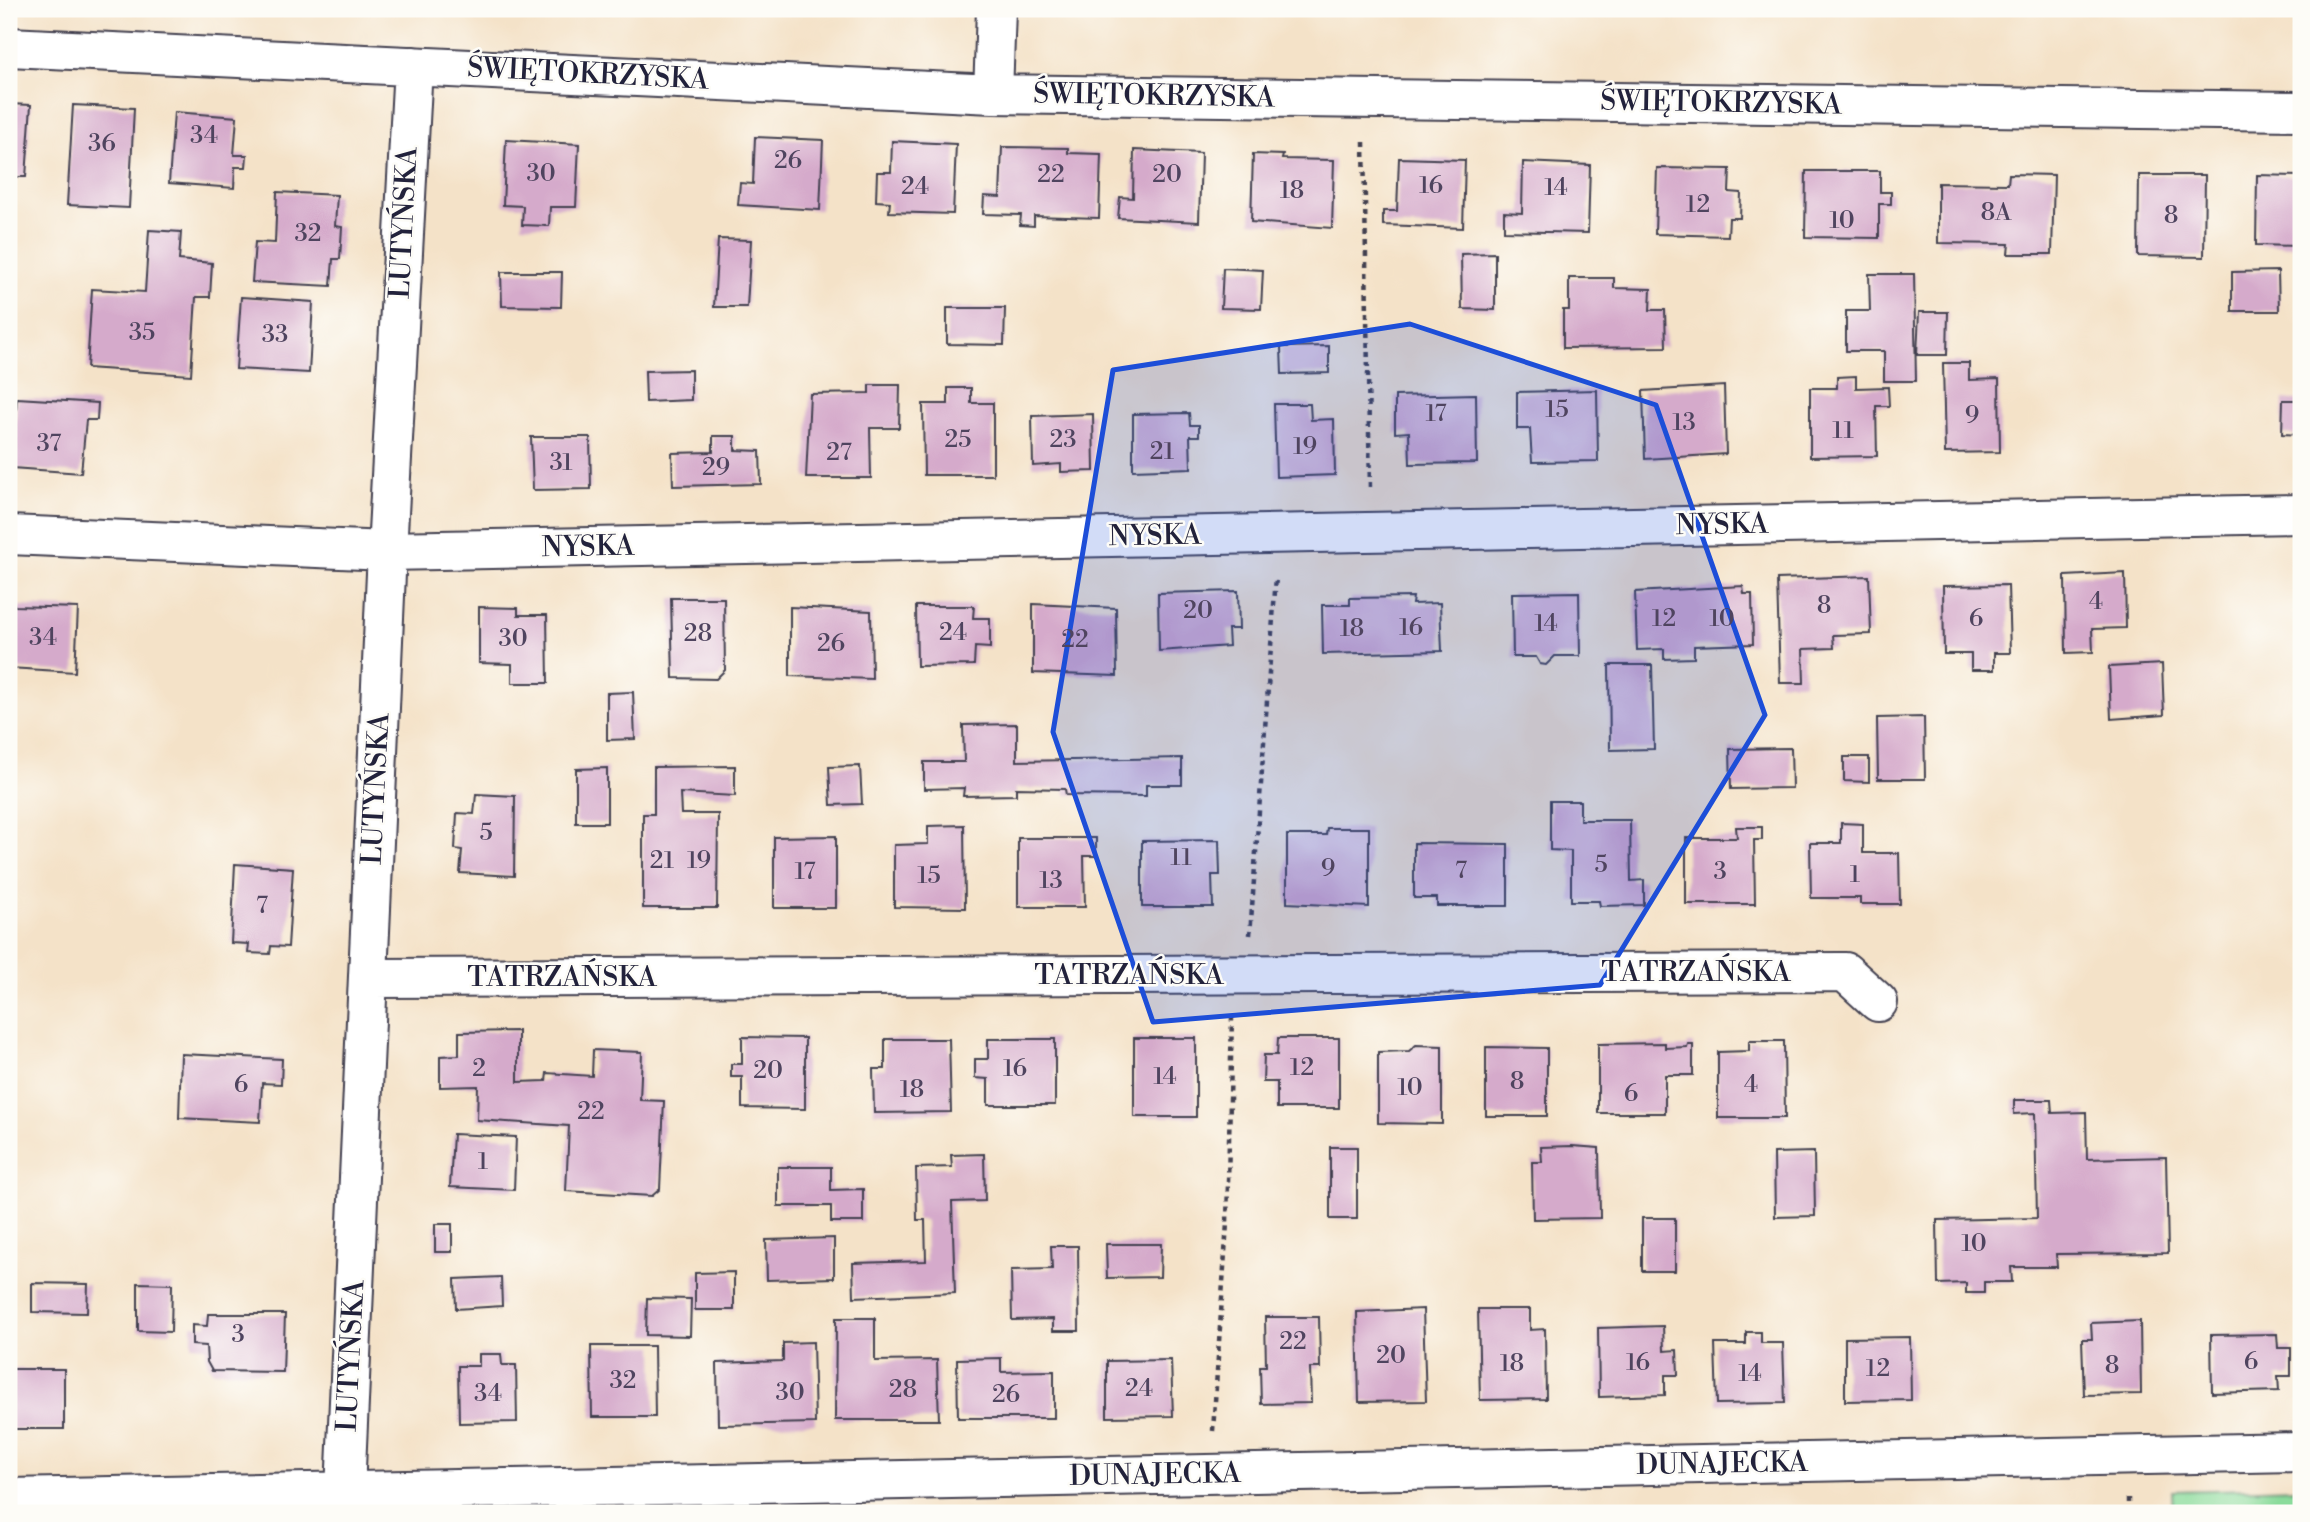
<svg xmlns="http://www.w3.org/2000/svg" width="2310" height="1522" font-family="'Libre Bodoni',serif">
  <rect width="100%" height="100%" fill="#fdfcf7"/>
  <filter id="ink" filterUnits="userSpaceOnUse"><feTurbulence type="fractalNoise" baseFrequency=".0143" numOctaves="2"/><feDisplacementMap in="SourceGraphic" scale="14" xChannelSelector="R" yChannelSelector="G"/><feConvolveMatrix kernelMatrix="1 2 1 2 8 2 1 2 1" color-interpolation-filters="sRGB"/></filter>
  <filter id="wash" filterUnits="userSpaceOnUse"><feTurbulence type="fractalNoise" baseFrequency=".00686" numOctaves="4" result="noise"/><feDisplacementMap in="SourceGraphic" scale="28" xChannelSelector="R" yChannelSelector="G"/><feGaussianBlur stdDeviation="1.57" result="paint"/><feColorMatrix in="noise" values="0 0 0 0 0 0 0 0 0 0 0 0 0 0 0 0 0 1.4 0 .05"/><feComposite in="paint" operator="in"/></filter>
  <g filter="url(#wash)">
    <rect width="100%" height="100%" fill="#f4e2c8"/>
    <!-- green -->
    <path fill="#8bdb9b" stroke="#567e6b" stroke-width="2" d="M2301,1488V1513H2173L2172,1491Z"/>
    <g id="blocks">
      <!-- building -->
      <path fill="#d5aacb" d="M9,104L31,105L26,177H9Z
        M73,105L134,108L129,208L67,205Z
        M174,112L237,117L234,155H247L246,167H235L234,188L169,183Z
        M755,137L823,140L820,210L738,205L740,183L753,184Z
        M506,140L579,144L576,207H550L549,226L522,225L523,206L503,205Z
        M892,141L956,144L953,214L889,212L890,202L876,201L877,172H891Z
        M1002,147L1068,148V153L1101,154L1099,218L1034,216V226L1020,225L1021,215L983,214L984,196L1000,197Z
        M1134,150L1201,153L1199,222L1118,218L1120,197L1133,198Z
        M1253,154L1283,155L1282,159L1334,160L1332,228L1251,222Z
        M1399,158L1465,160L1463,228L1383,225V211H1397Z
        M1523,162L1590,165L1588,233L1504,231V212L1522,213Z
        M1657,168L1730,169L1729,192L1741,193L1740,218H1729L1728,236L1655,234Z
        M1806,171H1880V192H1891V204H1879V238L1805,237Z
        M2009,174L2054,175L2052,254H2008L2009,244L1938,243V183L2008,184Z
        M2139,175H2205L2204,257L2138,256Z
        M2257,175L2301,176V246L2256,245Z
        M277,192L337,195L335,226L342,227L340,259H333L331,286L252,282L255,242L275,243Z
        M149,230L181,232L179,260L212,263L210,297H196L191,375L87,368L92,289L145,292Z
        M718,239L751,240L747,307H714Z
        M1495,253V310L1462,309L1461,254Z
        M1223,268L1263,270L1261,309L1221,308Z
        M2278,271L2279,311H2232V272Z
        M501,272H562L561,307L502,306Z
        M1869,274H1914L1916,381H1884V351H1846V311H1870Z
        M1569,278H1614V288L1651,289L1650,310H1665L1666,347L1563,348V310H1569Z
        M241,297L313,302L309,373L236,369Z
        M947,308H1005L1004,345L947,344Z
        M1919,312H1948L1947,355H1917Z
        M1329,346V373L1282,374L1281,347Z
        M1943,363H1969V380L1999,379L2000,452L1945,453Z
        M691,370V400L646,402L645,371Z
        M1856,376V388L1888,387L1889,406H1876L1877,456L1810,457V388H1837V377Z
        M869,385H900L899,428H870L871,478H806L810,394L869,393Z
        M1724,386L1726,454L1645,459L1643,391Z
        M948,388H971V403H993V475H924L923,404H948Z
        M1597,390L1598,461L1532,462L1530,429H1517V392Z
        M1476,394L1477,463L1410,464L1409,432L1395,433V396Z
        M17,398L98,403L97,420H86L81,473L12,468Z
        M2283,400H2301V435L2282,434Z
        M1274,404H1310L1311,420L1334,419L1335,475L1276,477Z
        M1189,413L1190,425H1199V436H1190L1191,468L1133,470V414Z
        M1093,414L1094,471L1061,472V464L1033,466L1032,416Z
        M713,436H735V450L760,451L761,484L673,486L672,453L713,452Z
        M531,437H590L591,489L533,490Z
        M2125,573L2126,628L2092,629L2093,652L2066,653L2065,576Z
        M1869,576L1871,634L1833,635L1834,648L1803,649L1804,683H1780L1777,579Z
        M2008,585L2010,653H1994V670H1971V654H1944L1943,586Z
        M1743,586L1744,594H1752L1753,644L1694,646V658L1664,659V649L1637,650L1635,592Z
        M1238,591L1239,629H1228L1229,646L1159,651L1158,593Z
        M1579,592L1580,656H1555L1546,665L1540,664L1536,657H1513L1512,593Z
        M1413,597L1412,604L1440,603L1442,651L1323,654L1322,605H1350V598Z
        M9,598L15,606L78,608L75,672L9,668Z
        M671,598H724L725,670L716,679L673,678Z
        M1033,604L1116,608L1117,676L1033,673Z
        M916,606H974L973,618H990V648L975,647L974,665L917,666Z
        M479,607L518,608V615H547L548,683H512V664L479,663Z
        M790,607L871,611L872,679L790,676Z
        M2162,664L2164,715L2111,719L2109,667Z
        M1609,665H1652L1654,749L1610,750Z
        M633,692L635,739L607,740V693Z
        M1924,717L1925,779H1878L1877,718Z
        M1017,724V761L1182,758V785H1146V796L1066,795L1065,789L1016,788V795L963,796L964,788L924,789V762H964L963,725Z
        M1791,748L1792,788L1731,789L1730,749Z
        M1844,757H1869V782L1844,781Z
        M735,766V796L680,793L681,814H718L717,908H643V814H654V767Z
        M860,766L862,804L831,805L829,767Z
        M607,768V823H576V769Z
        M476,794L515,796L514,876L460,873L462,850L455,849L457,813L474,814Z
        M1550,801H1580V820H1630L1631,881L1644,880V905L1600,906L1599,901H1571V851L1550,850Z
        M1841,823L1863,824V853H1899L1900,904H1860V898H1811L1810,843H1841Z
        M964,825L965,908L894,907V845L928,844V826Z
        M1736,827H1762V840H1754L1755,904H1686V838H1737Z
        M1327,828H1369V907L1287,903V835H1326Z
        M836,836V908H774V837Z
        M1018,838H1096V856H1084L1085,907H1018Z
        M1219,840L1220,875H1212L1213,907H1142V841Z
        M1414,843L1508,844V906H1437V898H1414Z
        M235,864L293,868L288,947L271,946L270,954L248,953L249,944L231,943Z
        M518,1031V1082L546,1081L547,1073L592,1076L593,1050L642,1052L640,1100L664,1101L660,1189L652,1196L566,1191L569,1126L477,1120L478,1086L440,1087V1056L459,1055V1032Z
        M742,1037L805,1038V1109L742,1108V1077H731V1064H742Z
        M1134,1038H1196V1117H1134Z
        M1278,1038H1339V1108H1277V1082H1263L1264,1055H1277Z
        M885,1039H949L951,1112L874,1113L873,1069H885Z
        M988,1039H1055V1105H988V1079L975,1078V1059H988Z
        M1749,1041H1784L1785,1118H1718V1052L1749,1051Z
        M1665,1043V1048L1687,1047L1688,1044H1693V1075H1665V1113H1598V1044Z
        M1416,1045L1442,1046V1124L1378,1123V1052L1409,1051Z
        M1486,1047L1547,1048V1116H1486Z
        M181,1054L282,1059L281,1084L262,1083L260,1122L179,1118Z
        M2014,1100H2051L2052,1113L2086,1112L2087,1159L2166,1157L2168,1253L2056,1254L2057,1267H2011L2012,1282H1984V1293H1966V1283L1938,1284L1937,1220L2037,1218L2035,1113L2014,1114Z
        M453,1134L516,1137L514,1190L450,1187Z
        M1572,1146L1599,1148L1600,1218L1533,1219L1532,1162H1542L1541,1147Z
        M1330,1147H1357V1219H1330Z
        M1814,1152L1815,1216L1775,1217L1774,1153Z
        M984,1154L985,1201L952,1202L955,1293L854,1297L853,1263L926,1261L925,1220H917L916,1168L952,1167L951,1155Z
        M778,1167H831V1190L863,1189V1222H831V1206H778Z
        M1642,1218H1675V1271H1642Z
        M435,1224H452V1252H435Z
        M834,1238V1278L767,1280L766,1240Z
        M1106,1244H1161L1160,1277L1107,1278Z
        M1051,1246H1078L1079,1331H1053V1319L1012,1320L1011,1270L1052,1269Z
        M734,1272V1310H695V1273Z
        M501,1277L502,1306L456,1309L455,1279Z
        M32,1283L88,1284L87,1313L32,1312Z
        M138,1283L172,1284L171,1332L138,1331Z
        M647,1298L691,1299L690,1336L646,1335Z
        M1423,1309L1426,1401L1359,1402L1357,1312Z
        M1478,1309H1530V1330L1545,1329L1546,1399L1480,1400Z
        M208,1314H285L283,1372L212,1371L207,1362L206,1346L192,1345V1325L207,1326Z
        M1265,1317H1319L1320,1368H1310L1311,1403L1261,1404L1260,1366H1266Z
        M836,1318H875V1361L937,1360L939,1420H835Z
        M2140,1321L2141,1394L2084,1395L2082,1339H2092L2091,1323Z
        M1663,1326L1664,1351L1677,1350L1678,1375H1665V1395L1599,1397L1598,1328Z
        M1746,1332H1761V1343H1783L1785,1403L1717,1404L1715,1344H1746Z
        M2277,1334L2278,1348H2291V1376H2278L2279,1391L2212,1393L2211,1335Z
        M1910,1337L1911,1400L1845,1401V1338Z
        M813,1342L815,1423L718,1425L717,1363L783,1361V1343Z
        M591,1346H654L655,1417H592Z
        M479,1354H501L502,1365H516L517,1422L459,1423L458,1366H479Z
        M1001,1358V1372L1054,1371V1418H958L957,1359Z
        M1171,1360L1173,1416L1107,1417V1361Z
        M9,1369H64V1429H9Z"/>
    </g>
  </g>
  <g filter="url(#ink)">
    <use href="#blocks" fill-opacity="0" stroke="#423f50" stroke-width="2"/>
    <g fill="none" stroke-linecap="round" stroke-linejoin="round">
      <!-- minor casing -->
      <g stroke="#423f50" stroke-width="42">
        <path id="minor" d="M9,47L993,94L2301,111
          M993,94L996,9
          M9,535L387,551L2301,514
          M368,978L1845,972L1878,1002
          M9,1498L2301,1452
          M344,1513L387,551L413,66"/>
      </g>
      <!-- path -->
      <path stroke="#423f50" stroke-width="4.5" stroke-dasharray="5 5" stroke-linecap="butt" d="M1364,142L1370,490
        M1250,935L1276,577
        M1213,1431L1227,1223L1232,1017
        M2128,1513V1497"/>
      <!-- minor -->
      <use href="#minor" stroke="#fff" stroke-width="38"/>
    </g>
  </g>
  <!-- marked area -->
  <path fill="#1d4ed8" fill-opacity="0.2" stroke="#1d4ed8" stroke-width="5" stroke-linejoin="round" d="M1410,324L1656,405L1765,715L1600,985L1153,1022L1053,732L1113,370Z"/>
  <g text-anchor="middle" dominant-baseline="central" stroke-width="5" stroke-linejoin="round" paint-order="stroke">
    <!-- number labels -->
    <g font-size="24" fill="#4f445f">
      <text x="204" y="136">34</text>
      <text x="102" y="144">36</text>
      <text x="788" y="161">26</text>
      <text x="541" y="174">30</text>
      <text x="1051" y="175">22</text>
      <text x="1167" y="175">20</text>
      <text x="1431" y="186">16</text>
      <text x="915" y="187">24</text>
      <text x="1556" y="188">14</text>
      <text x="1292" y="191">18</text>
      <text x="1698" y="205">12</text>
      <text x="1996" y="213">8A</text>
      <text x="2171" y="216">8</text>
      <text x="1842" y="221">10</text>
      <text x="308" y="234">32</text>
      <text x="142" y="333">35</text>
      <text x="275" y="335">33</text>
      <text x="1557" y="410">15</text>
      <text x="1436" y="414">17</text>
      <text x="1972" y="416">9</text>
      <text x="1684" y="423">13</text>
      <text x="1843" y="431">11</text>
      <text x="958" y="440">25</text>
      <text x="1063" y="440">23</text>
      <text x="49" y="444">37</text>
      <text x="1305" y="447">19</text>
      <text x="1162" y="452">21</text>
      <text x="839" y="453">27</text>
      <text x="561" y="463">31</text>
      <text x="716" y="468">29</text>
      <text x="2096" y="602">4</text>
      <text x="1824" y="606">8</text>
      <text x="1198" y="611">20</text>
      <text x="1664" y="619">12</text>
      <text x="1722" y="619">10</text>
      <text x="1976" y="619">6</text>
      <text x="1546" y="624">14</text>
      <text x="1411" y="628">16</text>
      <text x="1352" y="629">18</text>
      <text x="953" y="633">24</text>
      <text x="698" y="634">28</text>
      <text x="43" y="638">34</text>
      <text x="513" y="639">30</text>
      <text x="1075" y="640">22</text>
      <text x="831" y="644">26</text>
      <text x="486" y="833">5</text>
      <text x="1181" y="858">11</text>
      <text x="662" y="861">21</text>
      <text x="699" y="861">19</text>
      <text x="1601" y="865">5</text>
      <text x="1328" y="869">9</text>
      <text x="1461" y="871">7</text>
      <text x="805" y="872">17</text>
      <text x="1720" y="872">3</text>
      <text x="1855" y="875">1</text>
      <text x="929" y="876">15</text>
      <text x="1051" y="881">13</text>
      <text x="262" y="906">7</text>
      <text x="1302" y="1068">12</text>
      <text x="479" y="1069">2</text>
      <text x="1015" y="1069">16</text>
      <text x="768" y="1071">20</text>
      <text x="1165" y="1077">14</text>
      <text x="1517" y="1082">8</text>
      <text x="241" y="1085">6</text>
      <text x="1751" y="1085">4</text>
      <text x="1410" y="1088">10</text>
      <text x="912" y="1090">18</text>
      <text x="1631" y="1094">6</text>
      <text x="591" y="1112">22</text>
      <text x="483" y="1162">1</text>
      <text x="1974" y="1244">10</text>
      <text x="238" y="1335">3</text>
      <text x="1293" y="1342">22</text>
      <text x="1391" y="1356">20</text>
      <text x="2251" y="1362">6</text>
      <text x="1638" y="1363">16</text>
      <text x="1512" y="1364">18</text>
      <text x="2112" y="1366">8</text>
      <text x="1878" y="1369">12</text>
      <text x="1750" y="1374">14</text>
      <text x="623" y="1381">32</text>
      <text x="1139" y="1389">24</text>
      <text x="903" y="1390">28</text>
      <text x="790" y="1393">30</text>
      <text x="488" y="1394">34</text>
      <text x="1006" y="1395">26</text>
    </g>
    <!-- street labels -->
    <g font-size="28" fill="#22223b" stroke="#fdfcf7">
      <text transform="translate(588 74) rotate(3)">ŚWIĘTOKRZYSKA</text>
      <text transform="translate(1154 96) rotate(1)">ŚWIĘTOKRZYSKA</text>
      <text transform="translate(1721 103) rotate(1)">ŚWIĘTOKRZYSKA</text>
      <text transform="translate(404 223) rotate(-87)">LUTYŃSKA</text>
      <text transform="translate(1722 525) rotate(-1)">NYSKA</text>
      <text transform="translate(1155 536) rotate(-1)">NYSKA</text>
      <text transform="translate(588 547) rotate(-1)">NYSKA</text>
      <text transform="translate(376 789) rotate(-87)">LUTYŃSKA</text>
      <text x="1696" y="972">TATRZAŃSKA</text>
      <text x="1129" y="975">TATRZAŃSKA</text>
      <text x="562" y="977">TATRZAŃSKA</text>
      <text transform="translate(351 1356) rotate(-87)">LUTYŃSKA</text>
      <text transform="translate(1722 1464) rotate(-1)">DUNAJECKA</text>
      <text transform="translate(1155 1475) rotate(-1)">DUNAJECKA</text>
    </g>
  </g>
  <!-- margin -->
  <rect width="2310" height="1522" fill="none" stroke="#fdfcf7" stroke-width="35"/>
</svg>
